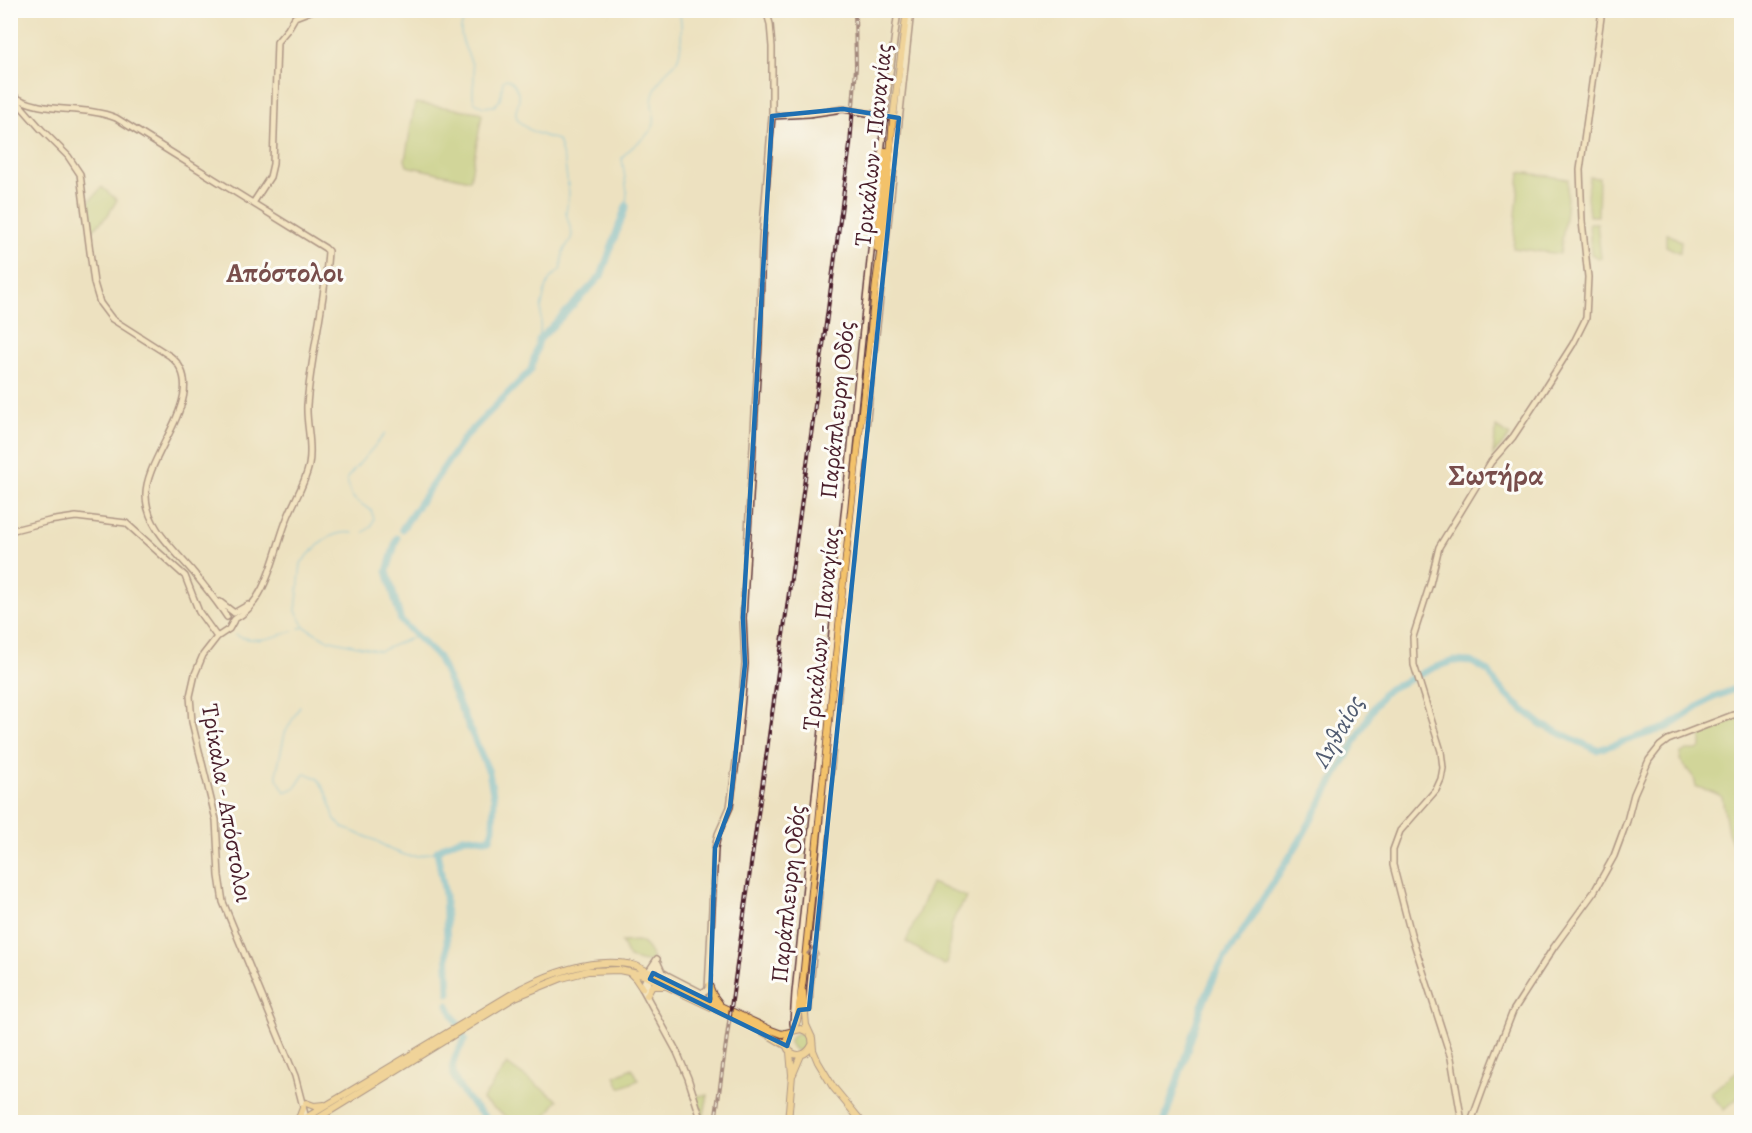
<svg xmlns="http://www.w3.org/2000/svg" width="1752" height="1133" font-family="Alegreya,serif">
  <rect width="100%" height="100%" fill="#fdfcf7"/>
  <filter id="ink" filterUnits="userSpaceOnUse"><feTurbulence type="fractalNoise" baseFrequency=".0167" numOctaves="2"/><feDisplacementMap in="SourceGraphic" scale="12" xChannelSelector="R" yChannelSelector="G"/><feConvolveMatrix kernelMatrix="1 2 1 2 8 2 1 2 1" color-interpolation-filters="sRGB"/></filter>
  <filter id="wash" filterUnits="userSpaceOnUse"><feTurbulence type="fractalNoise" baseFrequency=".008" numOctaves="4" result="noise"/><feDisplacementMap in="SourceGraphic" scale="24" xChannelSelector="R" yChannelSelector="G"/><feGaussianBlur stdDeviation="1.35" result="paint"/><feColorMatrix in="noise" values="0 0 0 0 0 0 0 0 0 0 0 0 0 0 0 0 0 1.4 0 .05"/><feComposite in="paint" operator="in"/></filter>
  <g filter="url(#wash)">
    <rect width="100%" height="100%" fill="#ede1c0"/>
    <!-- green -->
    <path fill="#afc66b" stroke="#7c724b" stroke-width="1.5" d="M415,103L479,112L482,115L470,180L407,166L405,160Z
      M1520,172L1568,179L1566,211L1560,254L1513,248Z
      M1589,177L1599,178L1598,216H1589L1587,196Z
      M102,187L117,200L108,215L91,232L86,205Z
      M1597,223L1601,258H1598L1591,254L1589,223Z
      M1666,233L1681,241L1680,253L1666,246Z
      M1496,427L1510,436L1493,455Z
      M1737,719H1742L1741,864L1728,833L1722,797C1714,791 1706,790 1696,787L1694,778L1680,760L1681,753L1687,750H1697L1701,747V734L1707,730Z
      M931,883L967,897L955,916L951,927L948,960L947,964L944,965L906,942Z
      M637,941C645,943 652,952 652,961L644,962L629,958L621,942Z
      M790 1042a9 9 0 1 1 18 0a9 9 0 1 1-18 0Z
      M507,1064L558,1100L542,1122H514L482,1100Z
      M632,1068L639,1080L620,1088L615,1076Z
      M1737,1071L1741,1076V1095L1724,1110L1710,1093Z
      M708,1095L703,1119L696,1096Z"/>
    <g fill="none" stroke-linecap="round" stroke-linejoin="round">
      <!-- stream -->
      <path stroke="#5cb7da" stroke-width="1.5" d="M467,10C465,17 462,23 461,29C460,44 472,58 474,72C475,82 471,91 474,101L483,107L494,106L500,100L503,81L506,79C514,81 518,90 519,98C519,107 512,113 519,121C529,133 545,136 558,140L565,164L569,193L566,213L572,234L571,239L563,252L561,269L550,279L545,291L541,309V321L539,340
        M626,206L627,192L622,158C630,146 650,137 654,124C656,116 651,109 652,101C653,91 660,80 666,72C669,68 674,65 676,62C683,51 682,23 679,10
        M364,532L371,527L374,519L371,510C354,500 349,499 347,478L385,434
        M305,627L296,611L301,563C315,548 330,529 353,533
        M300,628L305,627L326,639L380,651L406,640L417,637
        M235,635C257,644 272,638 293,631
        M300,706L285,733L277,770V778L285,792L295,788L305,773L317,778L327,793L335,820L344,828L377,841L391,850L408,856H419L437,851"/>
      <!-- river -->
      <path stroke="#5cb7da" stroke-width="7" d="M402,529L464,438L531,370L539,340L601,276L626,206
        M397,538L387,571L401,621L438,657L489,772L494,799L493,828L490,838C482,841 478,837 470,837C459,837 446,845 437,851L445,895L449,993
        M448,1005L465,1039C461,1047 455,1055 453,1064C449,1084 478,1111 491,1122
        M1164,1122L1201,1008L1217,971L1299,842L1374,707L1383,694L1389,689L1433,668L1453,661L1472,662L1489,672L1497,685L1515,703L1542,725L1597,750L1668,727L1710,699L1742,686"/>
    </g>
  </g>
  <g filter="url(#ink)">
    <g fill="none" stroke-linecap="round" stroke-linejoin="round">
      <!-- secondary casing -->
      <g stroke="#623c41" stroke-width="8">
        <path id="secondary" d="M10,94C43,116 82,104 116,118L325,248L328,251C325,303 311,354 307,405C306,425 313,444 309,465C305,484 294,501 287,519C274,551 268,601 235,619
          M13,97L41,129L68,156L80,174L94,283L100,303L112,319L170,356C214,391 144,455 146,496C147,528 175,550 194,573C205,587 217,601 227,617
          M772,116L809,114L843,109L897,118
          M253,203L270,177L273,164L277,42L288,29L295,17L313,10
          M10,531L49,521L76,517L126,523L185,576L199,612L217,637
          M220,602L233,612
          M234,613L248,605
          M234,620L229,629L217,637L203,655L195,674L190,696L192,722L216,820L219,876L223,902L295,1076L307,1122
          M657,959L649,971L642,988L677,1052L688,1078L702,1122
          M658,963L662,972L667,975L702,993L705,992L708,989L715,848L718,834L730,807L737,754L745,664L743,618L759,344L762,239L772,116V47L770,24L766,10
          M647,996L648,983L658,963
          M804,1009H809L810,987L843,641L911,10
          M794,1028L793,1023L795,993L886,105L898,10
          M1462,1122L1451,1058L1411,934L1393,865V850L1400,831L1436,790L1441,779L1443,768L1441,751L1414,665L1413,637L1430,584L1439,547L1491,462L1513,437L1538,399L1573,344L1586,318L1588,277L1582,221L1580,170L1602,10
          M1471,1122L1490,1070L1513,1011L1554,947L1594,892L1614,856L1627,821L1634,794L1649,760L1660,746L1668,740L1733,715H1742"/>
      </g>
      <!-- primary casing -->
      <g stroke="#623c41" stroke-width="8">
        <path id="primary" d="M877,248L886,151
          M629,972L636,979L642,988
          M709,985L713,995L719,1003
          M803,992L806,1025L812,1038L813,1050L818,1062L833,1087L862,1122
          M647,995L652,986H663
          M793,1030L797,1021L803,979L845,565L876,283L885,217L893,118L907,10
          M808,1032L801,1029L792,1031C775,1048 801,1067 812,1045
          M793,1074L801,1055
          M306,1103L314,1106L324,1105
          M295,1122L300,1116L303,1108
          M299,1122L522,988C556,971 598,956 636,966L771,1030L782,1034L790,1032
          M312,1122L515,997L562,978L588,971L619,970L643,975L760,1030L787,1046
          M788,1122L792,1075L790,1052"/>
      </g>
      <!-- secondary -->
      <use href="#secondary" stroke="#fae7c3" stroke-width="5"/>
      <!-- primary -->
      <use href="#primary" stroke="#f3c26a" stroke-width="6"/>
      <!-- rail casing -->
      <g stroke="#4a1f2b" stroke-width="4">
        <path id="rail" d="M715,1122C761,797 807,471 850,145L856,67L855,10"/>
      </g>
      <!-- rail -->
      <use href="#rail" stroke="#fdfcf7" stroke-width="1.5" stroke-dasharray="4.5" stroke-linecap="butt"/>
    </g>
    <!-- one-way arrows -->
    <defs><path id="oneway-chevron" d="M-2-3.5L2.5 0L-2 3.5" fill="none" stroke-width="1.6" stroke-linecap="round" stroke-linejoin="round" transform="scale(1.5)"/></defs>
    <use stroke="#a28377" href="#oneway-chevron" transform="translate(813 951) rotate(-85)"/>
  </g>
  <!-- marked area -->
  <path d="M0 0H1752V1133H0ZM843,109L899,118L809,1009L799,1010L787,1046L650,979L653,973L710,1001L715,848L730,807L745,664L743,618L772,116Z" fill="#ede1c0" fill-opacity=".55" fill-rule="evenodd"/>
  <path fill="none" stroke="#1f6fb2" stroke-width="4.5" stroke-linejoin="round" d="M843,109L899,118L809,1009L799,1010L787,1046L650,979L653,973L710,1001L715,848L730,807L745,664L743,618L772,116Z"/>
  <g text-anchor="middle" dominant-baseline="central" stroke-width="6" stroke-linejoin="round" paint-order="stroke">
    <!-- street labels -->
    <g font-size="24" fill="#4a1f2b" stroke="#fdfcf7">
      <text transform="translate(873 145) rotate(-84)">Τρικάλων - Παναγίας</text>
      <text transform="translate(837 410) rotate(-84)">Παράπλευρη Οδός</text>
      <text transform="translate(821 629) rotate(-84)">Τρικάλων - Παναγίας</text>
      <text transform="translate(227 803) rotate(80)">Τρίκαλα - Απόστολοι</text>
      <text transform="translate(788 894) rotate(-84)">Παράπλευρη Οδός</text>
    </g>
    <!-- water labels -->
    <g font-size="26" font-style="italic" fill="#515c71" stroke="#fdfcf7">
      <text transform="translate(1338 731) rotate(-60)">Ληθαίος</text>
    </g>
    <!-- quarter labels -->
    <g font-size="27" font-weight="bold" fill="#794e4c" stroke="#fdfcf7">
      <text x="285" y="273">Απόστολοι</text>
    </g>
    <!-- district labels -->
    <g font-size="30" font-weight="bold" fill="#794e4c" stroke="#fdfcf7">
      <text x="1496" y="475">Σωτήρα</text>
    </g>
  </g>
  <!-- margin -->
  <rect width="1752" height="1133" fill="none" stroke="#fdfcf7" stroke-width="36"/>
</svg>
